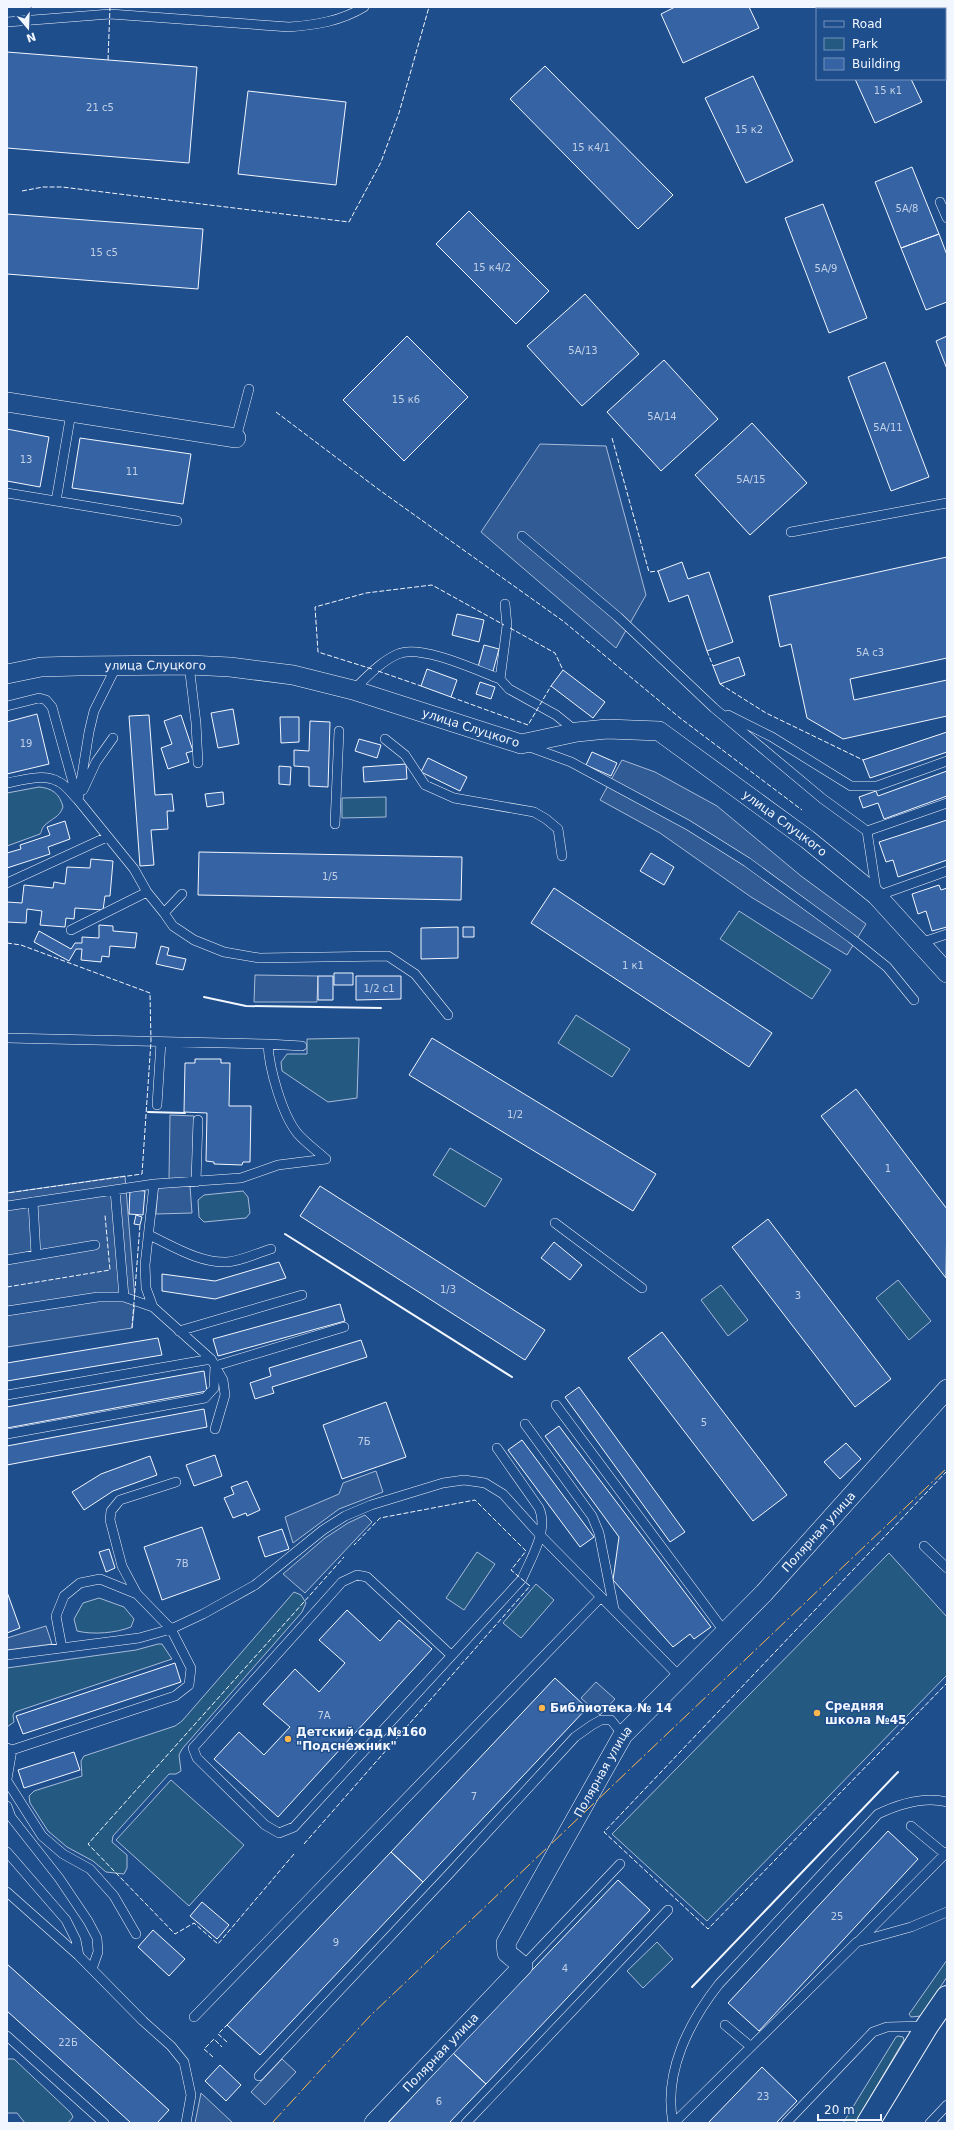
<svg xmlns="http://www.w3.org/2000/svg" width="954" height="2130" font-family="'DejaVu Sans',sans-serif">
  <rect width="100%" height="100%" fill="#1f4e8c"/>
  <!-- green -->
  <path fill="#245a82" stroke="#a8bbd7" d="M39,787C52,788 60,794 63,807C59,818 52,818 44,826C41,829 42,832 40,834L7,846V793Z
    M386,797V817L342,818V798Z
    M739,911L831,970L812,999L720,939Z
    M576,1015L630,1049L612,1077L558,1043Z
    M359,1038L357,1098L328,1102L282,1071L281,1062L287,1054H307V1039Z
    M450,1148L502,1179L485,1207L433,1175Z
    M243,1191L248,1197L250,1213L246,1218L204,1222L199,1217L198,1200L204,1195Z
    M898,1280L931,1321L909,1340L876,1298Z
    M721,1285L748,1320L728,1336L701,1300Z
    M477,1552L495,1564L464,1610L446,1598Z
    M889,1553L947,1617V1675L707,1921L612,1834Z
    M536,1584L554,1600L521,1638L503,1623Z
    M294,1592L301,1595L306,1603L302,1612L182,1749L179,1755L181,1771L176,1774H169L113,1836L112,1842L127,1855V1868L124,1874L106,1872L93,1861L67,1847L48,1831L30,1803L29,1796L34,1791L82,1776L81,1761L84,1756L175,1726L182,1721Z
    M99,1598L124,1607L134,1619L131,1627C116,1633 93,1635 77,1631L74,1619L83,1603Z
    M158,1644H162L172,1659L15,1712L13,1715L14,1722L7,1727V1668L136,1650Z
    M171,1780L244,1845L189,1906L116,1840Z
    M657,1942L673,1959L643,1988L627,1971Z
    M947,1960V1977L921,2016L911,2017L909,2014L912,2010Z
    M898,2036L903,2037L904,2040L855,2123H843L896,2037Z
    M7,2059H14L71,2113L73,2117L68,2123H25L17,2113H7Z"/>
  <!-- parking -->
  <path fill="#305b95" stroke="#a8bbd7" d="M540,444L606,446L646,595L616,648L481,532Z
    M622,760L655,772L717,806L801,876L866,924L847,955L751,897L660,833L600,800Z
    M255,975L318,976L317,1002H254Z
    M170,1115L194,1116L192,1178L169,1179Z
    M125,1176L135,1300L132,1328L7,1347V1193Z
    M190,1186L192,1213L156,1214L158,1187Z
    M376,1471L383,1492L339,1509L293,1543L285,1517L339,1494L343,1483Z
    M365,1515L372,1522L305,1593L283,1574L325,1538L348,1523Z
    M46,1626L52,1644L7,1650V1638Z
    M596,1682L615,1699L600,1715L581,1698Z
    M282,2059L296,2072L265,2105L251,2092Z
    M201,2093L233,2123H195Z"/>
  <!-- building -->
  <path fill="#3563a3" stroke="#f2f6ff" d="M675,7H749L759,28L683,63L661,14Z
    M822,7H878L879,9H823Z
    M7,52L197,67L189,163L7,148Z
    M545,66L673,195L638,229L510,99Z
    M753,76L793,161L746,183L705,98Z
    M855,79H911L922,102L875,123Z
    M248,91L346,102L336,185L238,174Z
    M912,167L939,234L901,248L875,182Z
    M823,204L867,318L829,333L785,218Z
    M469,211L549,291L516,324L436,244Z
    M7,214L203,229L198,289L7,274Z
    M939,234L947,255V302L926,310L901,248Z
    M585,294L639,354L582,406L527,346Z
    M407,336L468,397L404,461L343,400Z
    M947,336V369L936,341Z
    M664,360L718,419L661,471L607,412Z
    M885,362L929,477L891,491L848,377Z
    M752,423L807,483L750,535L695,475Z
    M7,429L49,437L40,487L7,481Z
    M80,438L191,454L183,504L72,488Z
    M947,557V658L850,679L854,700L947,680V716L843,739L807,718L791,644L780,647L769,596Z
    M682,562L688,579L709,572L733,642L707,651L688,595L669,602L658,571Z
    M457,614L484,620L479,642L452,635Z
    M484,645L499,649L493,671L478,667Z
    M739,657L745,675L720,684L713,666Z
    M427,669L457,680L451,697L421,686Z
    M563,670L605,702L593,718L551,686Z
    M480,682L495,687L491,699L476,694Z
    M233,709L239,744L218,748L211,713Z
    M37,714L49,764L7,774V722Z
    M149,715L155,795L172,794L174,811H167L168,829L151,830L154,865L140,866L129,716Z
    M181,715L193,751L186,753L189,762L168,769L161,748L172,744L164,721Z
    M280,717H299V742L281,743Z
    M310,721L330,722L328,787L309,786V767L294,766V750L309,751Z
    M947,732V752L870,778L863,760Z
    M359,739L381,745L377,758L355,751Z
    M592,752L617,763L611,776L586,765Z
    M428,758L467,777L460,791L421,772Z
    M406,764L407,779L364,782L363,767Z
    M279,766L291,767L290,785L279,784Z
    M947,771V796L884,819L878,803L863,808L859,797L876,791L878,796Z
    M223,792L224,804L207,807L205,794Z
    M947,820V860L898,877L893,860L886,862L879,842Z
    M65,821L70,839L48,847L50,854L7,868V853L21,849L20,845L50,835L47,827Z
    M199,852L462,857L461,900L198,895Z
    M651,853L674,867L664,885L640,871Z
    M91,859L113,861L110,896H105L103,910L75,908L74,919L66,918L65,927L40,925L42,911L27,909L26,923L7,922V902L22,903L24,885L53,888L54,882L65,884L67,867L90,868Z
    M939,885L941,890L947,888V927L932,931L926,911L918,914L912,894Z
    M554,888L772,1033L749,1067L531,923Z
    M99,925L113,926V931L137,933L135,948L110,946L109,957L102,956L101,962L81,960L82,949H76L69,961L34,942L39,931L71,949L75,943H82V937L99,938Z
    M458,927V958L421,959V928Z
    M463,927H474V937H463Z
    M161,946L169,948L167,955L186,959L183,970L156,964Z
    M334,973H353V985H334Z
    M318,976H333V1000H318Z
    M356,976H401V999L356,1000Z
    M432,1038L656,1174L633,1211L409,1075Z
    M195,1059H221V1063H230L229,1106H251L250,1162H243L242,1165L214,1164V1162L206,1161L207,1113L184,1112L185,1063H195Z
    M856,1089L947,1209L946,1278L821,1116Z
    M320,1186L545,1330L525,1360L300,1216Z
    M130,1190L145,1191L143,1215L129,1214Z
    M136,1215L142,1217L140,1225L134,1224Z
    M768,1219L891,1379L855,1407L732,1247Z
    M554,1242L582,1265L570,1280L541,1258Z
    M279,1262L286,1278L215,1299L162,1291V1274L215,1281Z
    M340,1304L345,1321L218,1356L213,1339Z
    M662,1332L787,1495L753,1521L628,1358Z
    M158,1338L162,1355L7,1381V1363Z
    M361,1340L367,1357L272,1387L274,1393L255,1399L250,1383L271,1376L269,1368Z
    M204,1371L207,1391L7,1428V1407Z
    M579,1387L685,1532L670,1542L565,1397Z
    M386,1402L406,1457L342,1479L323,1425Z
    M204,1409L207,1427L7,1465V1446Z
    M559,1426L711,1627L694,1639L690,1634L673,1647L613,1580L619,1537L545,1436Z
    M522,1440L594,1537L580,1547L508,1450Z
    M846,1443L861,1459L840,1479L824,1462Z
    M215,1455L222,1476L194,1486L186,1465Z
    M150,1456L157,1475L113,1491L84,1510L72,1492L101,1474Z
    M247,1481L260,1510L247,1516L246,1513L233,1518L224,1498L234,1494L231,1487Z
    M202,1527L220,1579L162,1600L144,1547Z
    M282,1529L289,1549L265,1557L258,1537Z
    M109,1549L115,1568L106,1572L99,1552Z
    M7,1592L20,1628L7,1633Z
    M347,1610L380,1641L399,1620L432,1649L278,1817L214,1759L239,1732L264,1755L290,1727L263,1704L295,1669L319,1692L345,1663L319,1640Z
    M175,1663L181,1682L23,1734L16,1716Z
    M555,1678L587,1708L423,1882L391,1852Z
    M74,1752L80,1770L24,1788L18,1770Z
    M888,1831L918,1859L759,2031L728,2003Z
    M391,1852L423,1882L260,2055L227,2025Z
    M618,1880L650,1910L486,2084L453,2053Z
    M202,1902L229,1925L217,1939L190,1916Z
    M153,1930L185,1959L169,1976L138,1947Z
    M7,1964L169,2110L157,2123H131L7,2011Z
    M453,2053L486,2084L449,2123H388Z
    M220,2065L241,2085L226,2101L205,2081Z
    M762,2067L797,2101L776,2123H708Z"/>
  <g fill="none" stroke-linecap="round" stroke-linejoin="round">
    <!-- service casing -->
    <g stroke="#f2f6ff" stroke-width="10">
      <path id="service" d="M7,22L110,14L289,27C316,25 341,21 364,7
        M940,202L947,218
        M236,438L249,389
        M7,493L177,521
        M56,501L71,413
        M791,532L947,503
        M522,536L618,617L714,708L823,799L867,831L877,896L947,871
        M505,604L507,626L500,679L509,689L556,715L577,732
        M189,665L196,723L198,763
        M116,667L94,711L89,732L78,800L134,869L147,892L164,913
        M353,690C366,678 381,661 398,654C421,644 476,670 500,679
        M7,706L39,698L46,700L52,707L77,797
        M728,715L772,737L851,786H877L947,761
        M385,739L405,755L425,785L454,798L534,812L546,819L558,829L562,856
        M527,746L571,762L688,825L747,862L851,938L887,967L914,1000
        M7,783C22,780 44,773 59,782C66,785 72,794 77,799
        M83,790L96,762L113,738
        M335,824L339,731
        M867,831L947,803
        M7,883L107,837
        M182,894L164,913L173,926L194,940L224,952L259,958L388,956L415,974L448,1015
        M71,930L147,892
        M920,943L947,934
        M7,1038L268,1044C269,1068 282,1115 298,1134C306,1143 317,1151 326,1159
        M268,1044L302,1046
        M157,1105L161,1042
        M196,1182L198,1120
        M154,1184L145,1265L146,1288L153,1307L211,1359L223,1380L225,1395L215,1429
        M33,1202L36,1255
        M7,1206L154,1184L241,1178L278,1165L326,1159
        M555,1223L642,1288
        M149,1235C173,1246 199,1263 227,1262C241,1261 257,1253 271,1249
        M7,1260L95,1245
        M124,1297L153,1307
        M7,1311L98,1297H124L115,1190
        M179,1331L302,1295
        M7,1395L211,1359
        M556,1405L724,1631
        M525,1424L592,1516L599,1533L614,1609
        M7,1434L205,1398L214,1388L215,1366L344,1327
        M924,1546L947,1568
        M62,1648L56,1616L64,1596L80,1583L100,1579L137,1594
        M7,1655L139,1638L171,1629L203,1614L255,1585L323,1530L345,1516L371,1505L443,1483L464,1480L485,1483L503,1494L540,1535L679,1676
        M451,1655L367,1577L357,1575L342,1582L193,1748L197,1758L265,1825L279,1833L294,1827L522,1579C531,1558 549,1530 539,1508L497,1448
        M12,1750L175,1696L189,1685L191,1668L171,1629L137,1594L122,1566L110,1520L111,1511L120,1500L176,1482
        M7,1779L12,1750L7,1748
        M7,1781L42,1836L63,1854L90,1869L114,1896L136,1934
        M7,1806L11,1817L59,1878L88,1921L97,1938L98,1952L92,1969
        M911,1826L945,1854
        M7,1852L66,1920L76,1940L79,1956L143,2021L171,2046L184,2062L191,2095L186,2123
        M7,1892L79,1956
        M858,1942L947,1852
        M523,1966L620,1864
        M194,2017L601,1597
        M725,2025L750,2046
        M7,2036L104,2123
        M259,2076L449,1874L575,1737L592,1725L601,1720H611L623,1735
        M466,2123L668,1910
        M673,2123C663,2073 689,2022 719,1984L878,1814C899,1804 924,1796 947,1802
        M674,2123L857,1942L911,1927L947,1912
        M786,2123L873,2032L887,2027L926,2026
        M930,2123L947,2105"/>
    </g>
    <!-- minor casing -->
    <g stroke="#f2f6ff" stroke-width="20">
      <g id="minor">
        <path d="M7,402L236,438"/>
        <path id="s1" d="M7,674L41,667L78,666L189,665L230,667L293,675L353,690L521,744L577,732L607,729L659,731L807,839L877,896L947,973"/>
        <path id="s2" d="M374,2123L523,1966L507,1953L506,1943L623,1735L764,1593L947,1389"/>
      </g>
    </g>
    <!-- secondary casing -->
    <g stroke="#f2f6ff" stroke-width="24">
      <path id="secondary" d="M922,7L923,9
        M945,55L947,59
        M868,2123L927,2026L947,1997"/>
    </g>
    <!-- service -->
    <use href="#service" stroke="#1f4e8c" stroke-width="9"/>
    <!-- minor -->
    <use href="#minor" stroke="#1f4e8c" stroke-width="19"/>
    <!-- secondary -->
    <use href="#secondary" stroke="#1f4e8c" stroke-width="22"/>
    <!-- fence -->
    <path stroke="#f2f6ff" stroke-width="1" stroke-dasharray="5 2" stroke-linecap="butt" d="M108,60L110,7
      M22,191L43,187H62L349,222L381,162L399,113L429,7
      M276,412L378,489L563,621L680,718L802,810
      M612,438L649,572L658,571
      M510,628L555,653L563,670
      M707,651L713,666
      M372,669L318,652L315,607L366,593L432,585L504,625
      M378,671L421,686
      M720,684L766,713L863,760
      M451,697L528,725L551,686
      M7,943L21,945L150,993L151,1041L142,1174L7,1193
      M7,1287L110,1270L105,1215
      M132,1328L140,1225
      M947,1471L604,1832L708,1929L946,1684L947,1686
      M304,1844L530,1586L511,1570L526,1551L475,1500L380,1518L354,1545
      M294,1854L218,1944L194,1923L175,1934L88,1844L344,1557
      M227,2042L218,2034L227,2025
      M213,2057L204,2049L214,2039L222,2047"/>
    <!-- wall -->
    <path stroke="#f2f6ff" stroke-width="2" d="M204,997L246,1006L381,1008
      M148,1112L185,1113
      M285,1234L512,1377
      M692,1987L898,1772"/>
    <!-- power -->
    <path stroke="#ffb74d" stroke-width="1" stroke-dasharray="14 3 2 3" stroke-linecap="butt" d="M272,2123L370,2016L947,1468"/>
  </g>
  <!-- markers -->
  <g fill="#ffb74d" stroke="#1f4e8c" stroke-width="1.5">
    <circle cx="542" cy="1708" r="4"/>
    <circle cx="817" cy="1713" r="4"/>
    <circle cx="288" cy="1739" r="4"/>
  </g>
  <g text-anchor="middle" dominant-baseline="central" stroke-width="3" stroke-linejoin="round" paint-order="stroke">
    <!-- number labels -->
    <g font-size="10" fill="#c3d1e8">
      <text x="888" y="90">15 к1</text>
      <text x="100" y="107">21 с5</text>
      <text x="749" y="129">15 к2</text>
      <text x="591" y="147">15 к4/1</text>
      <text x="907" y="208">5А/8</text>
      <text x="104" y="252">15 с5</text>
      <text x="492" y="267">15 к4/2</text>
      <text x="826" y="268">5А/9</text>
      <text x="583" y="350">5А/13</text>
      <text x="406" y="399">15 к6</text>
      <text x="662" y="416">5А/14</text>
      <text x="888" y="427">5А/11</text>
      <text x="26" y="459">13</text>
      <text x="132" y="471">11</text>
      <text x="751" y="479">5А/15</text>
      <text x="870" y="652">5А с3</text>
      <text x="26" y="743">19</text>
      <text x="330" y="876">1/5</text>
      <text x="633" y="965">1 к1</text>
      <text x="379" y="988">1/2 с1</text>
      <text x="515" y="1114">1/2</text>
      <text x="888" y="1168">1</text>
      <text x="448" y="1289">1/3</text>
      <text x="798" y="1295">3</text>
      <text x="704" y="1422">5</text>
      <text x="364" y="1441">7Б</text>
      <text x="182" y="1563">7В</text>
      <text x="324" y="1715">7А</text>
      <text x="474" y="1796">7</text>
      <text x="837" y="1916">25</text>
      <text x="336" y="1942">9</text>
      <text x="565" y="1968">4</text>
      <text x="68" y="2042">22Б</text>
      <text x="763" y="2096">23</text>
      <text x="439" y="2101">6</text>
    </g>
    <!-- street labels -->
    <g font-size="12" fill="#f2f6ff" stroke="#1f4e8c">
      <text stroke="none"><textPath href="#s1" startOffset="149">улица Слуцкого</textPath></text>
      <text stroke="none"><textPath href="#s1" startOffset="473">улица Слуцкого</textPath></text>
      <text stroke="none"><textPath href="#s1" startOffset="821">улица Слуцкого</textPath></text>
      <text stroke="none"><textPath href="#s2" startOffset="768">Полярная улица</textPath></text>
      <text stroke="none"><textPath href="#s2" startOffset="444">Полярная улица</textPath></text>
      <text stroke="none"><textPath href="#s2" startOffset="97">Полярная улица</textPath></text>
    </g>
    <!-- poi labels -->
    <g font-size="12" font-weight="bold" fill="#f2f6ff" stroke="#1f4e8c" text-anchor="start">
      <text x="825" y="1706">Средняя<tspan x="825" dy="14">школа №45</tspan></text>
      <text x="550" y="1708">Библиотека № 14</text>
      <text x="296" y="1732">Детский сад №160<tspan x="296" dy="14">"Подснежник"</tspan></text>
    </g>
  </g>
  <!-- border -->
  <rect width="954" height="2130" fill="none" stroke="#f2f6ff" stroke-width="16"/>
  <!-- legend -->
  <rect x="816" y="8" width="130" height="72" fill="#1f4e8c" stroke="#7391ba"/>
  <rect x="824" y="21" width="20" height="6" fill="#1f4e8c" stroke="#7391ba"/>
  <text x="852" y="28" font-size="12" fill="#f2f6ff">Road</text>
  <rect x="824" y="38" width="20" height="12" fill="#245a82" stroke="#7391ba"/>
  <text x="852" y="48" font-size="12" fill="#f2f6ff">Park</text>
  <rect x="824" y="58" width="20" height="12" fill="#3563a3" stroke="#7391ba"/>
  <text x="852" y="68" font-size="12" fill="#f2f6ff">Building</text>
  <!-- north arrow -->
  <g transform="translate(28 28) rotate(161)" stroke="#1f4e8c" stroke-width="3" paint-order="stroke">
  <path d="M0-3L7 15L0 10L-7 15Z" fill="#f2f6ff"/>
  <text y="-6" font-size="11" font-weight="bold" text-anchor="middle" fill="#f2f6ff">N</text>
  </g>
  <!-- scale -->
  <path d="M818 2114v6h63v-6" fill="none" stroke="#f2f6ff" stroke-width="2"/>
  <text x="824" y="2114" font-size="12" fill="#f2f6ff" stroke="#1f4e8c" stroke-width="3" paint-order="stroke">20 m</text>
</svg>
